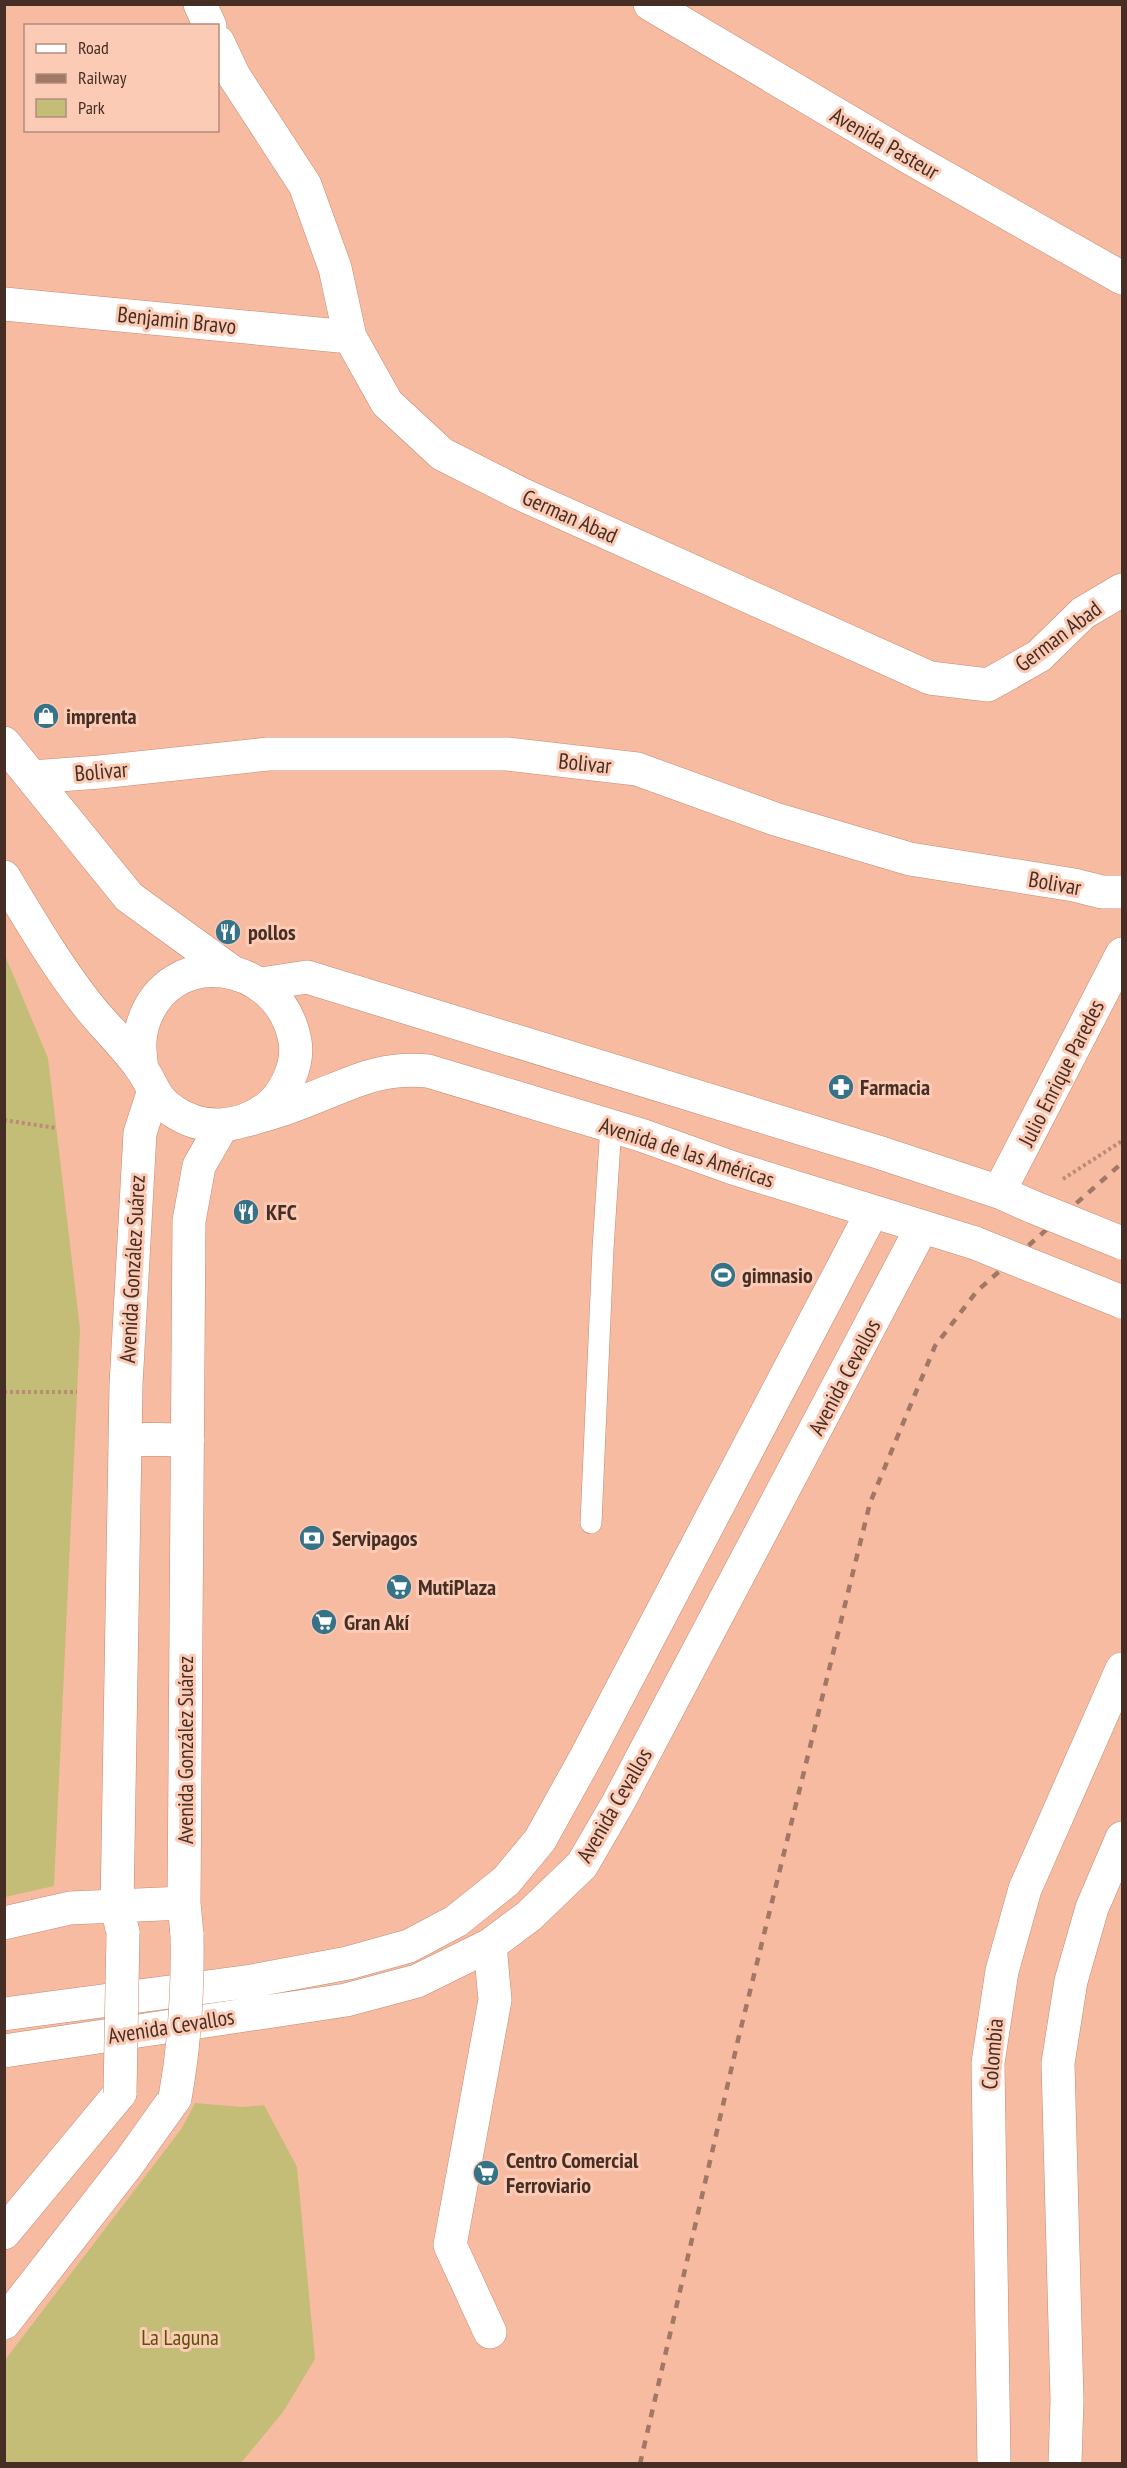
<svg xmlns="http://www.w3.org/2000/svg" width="1127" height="2468" font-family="'PT Sans Narrow',sans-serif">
  <rect width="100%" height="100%" fill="#f7bba1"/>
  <!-- green -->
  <path fill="#c3bd78" d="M4,953L48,1058L80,1329L54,1886L5,1897Z
    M195,2103L242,2107L264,2105L297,2167L315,2359L283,2412L241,2463H5V2360L182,2128Z"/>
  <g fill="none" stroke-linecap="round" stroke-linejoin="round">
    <!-- lane casing -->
    <g stroke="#c38a72" stroke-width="22">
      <path id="lane" d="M591,1523L603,1249L611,1126"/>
    </g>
    <!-- street casing -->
    <g stroke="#c38a72" stroke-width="34">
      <path id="street" d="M200,4L210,26
        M218,42L234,76L305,185L335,268L350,337L387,403L442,454L521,494L930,678L988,685L1039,656L1083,613L1122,590
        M4,304L350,337
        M32,777L100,772L268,754H507L637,769L775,819L910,859L1074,885L1102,892H1122
        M490,1945L495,2000L450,2245L490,2332"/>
    </g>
    <!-- secondary casing -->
    <g stroke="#c38a72" stroke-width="34">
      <path id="secondary" d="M650,4L912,159L1122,278
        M4,743L129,897L231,971
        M4,877C30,920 55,963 86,1003C103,1025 125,1045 141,1068C153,1084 154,1099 173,1111C202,1131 238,1129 266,1109C285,1095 299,1065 295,1041C280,958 168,943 143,1024C138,1039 140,1054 142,1069
        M261,984L307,977L878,1152L999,1192L1033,1207
        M247,1120C265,1115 283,1110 300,1103C347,1086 375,1066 428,1071L641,1135L733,1168L975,1243
        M999,1192L1122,954
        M125,1439L188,1440
        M4,1923L70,1908L184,1903
        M123,1933L117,1907L126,1385L140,1133L153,1093
        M187,1935L184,1903L189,1221L199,1166L222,1126
        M4,2014L252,1981L348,1963L409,1946L456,1921L506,1881L540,1840L586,1757L872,1212
        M4,2051L346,2000L417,1981L490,1945L529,1916L582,1865L618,1803L922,1227
        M4,2233L120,2093
        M4,2323L128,2164L175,2098
        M994,2464L988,2063L1002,1971L1025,1889L1122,1669
        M1065,2464L1067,2400L1058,2063L1071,1981L1092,1908L1122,1838"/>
    </g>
    <!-- path -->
    <path stroke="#bb8b76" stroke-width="4" stroke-dasharray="3 3" stroke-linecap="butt" d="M4,1120L56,1128
      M1063,1179L1122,1141
      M4,1392H77"/>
    <!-- lane -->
    <use href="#lane" stroke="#fff" stroke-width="21"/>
    <!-- street -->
    <use href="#street" stroke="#fff" stroke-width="33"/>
    <!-- secondary -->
    <use href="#secondary" stroke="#fff" stroke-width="33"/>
    <!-- rail -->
    <path stroke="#a17765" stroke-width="4.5" stroke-dasharray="8 8" stroke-linecap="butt" d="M640,2464L738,2040L870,1503L935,1346L977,1291L1122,1163"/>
    <!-- secondary-bridge casing -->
    <g stroke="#c38a72" stroke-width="34" stroke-linecap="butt">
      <path id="secondary-bridge" d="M1033,1207L1122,1243
        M975,1243L1122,1302
        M120,2093L123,1933
        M175,2098C185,2043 188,1991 187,1935"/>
    </g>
    <!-- secondary-bridge -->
    <use href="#secondary-bridge" stroke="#fff" stroke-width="33"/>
  </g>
  <!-- icons -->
  <defs>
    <g id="shop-disc" transform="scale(1.35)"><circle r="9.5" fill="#367389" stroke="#fccbb6"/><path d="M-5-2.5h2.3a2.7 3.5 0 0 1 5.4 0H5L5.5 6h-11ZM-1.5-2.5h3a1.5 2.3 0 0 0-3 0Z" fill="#fff"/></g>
    <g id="restaurant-disc" transform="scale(1.35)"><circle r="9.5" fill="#367389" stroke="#fccbb6"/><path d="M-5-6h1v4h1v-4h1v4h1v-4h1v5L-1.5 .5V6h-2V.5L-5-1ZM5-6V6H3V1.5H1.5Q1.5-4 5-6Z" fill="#fff"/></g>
    <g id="pharmacy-disc" transform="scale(1.35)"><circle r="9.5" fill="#367389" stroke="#fccbb6"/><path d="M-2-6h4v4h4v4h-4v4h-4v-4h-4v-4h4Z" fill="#fff"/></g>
    <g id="stadium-disc" transform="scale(1.35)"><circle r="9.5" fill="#367389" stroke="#fccbb6"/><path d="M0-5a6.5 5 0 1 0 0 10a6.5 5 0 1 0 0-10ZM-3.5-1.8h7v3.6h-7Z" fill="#fff"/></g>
    <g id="bank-disc" transform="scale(1.35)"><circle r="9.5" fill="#367389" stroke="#fccbb6"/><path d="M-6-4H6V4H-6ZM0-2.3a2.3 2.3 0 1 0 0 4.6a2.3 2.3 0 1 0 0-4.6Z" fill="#fff"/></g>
    <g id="supermarket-disc" transform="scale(1.35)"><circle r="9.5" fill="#367389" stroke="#fccbb6"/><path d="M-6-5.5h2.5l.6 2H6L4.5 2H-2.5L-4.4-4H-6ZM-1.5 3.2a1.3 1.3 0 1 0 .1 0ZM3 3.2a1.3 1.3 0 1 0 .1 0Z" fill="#fff"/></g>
  </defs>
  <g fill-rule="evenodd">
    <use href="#shop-disc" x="46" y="716"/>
    <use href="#restaurant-disc" x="228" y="932"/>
    <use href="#pharmacy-disc" x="841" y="1087"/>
    <use href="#restaurant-disc" x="246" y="1212"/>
    <use href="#stadium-disc" x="723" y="1275"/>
    <use href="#bank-disc" x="312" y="1538"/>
    <use href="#supermarket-disc" x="399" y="1587"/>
    <use href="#supermarket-disc" x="324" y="1622"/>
    <use href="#supermarket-disc" x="486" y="2173"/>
  </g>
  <g text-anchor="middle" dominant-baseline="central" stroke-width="6" stroke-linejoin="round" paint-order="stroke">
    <!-- street labels -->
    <g font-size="22" fill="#462e24" stroke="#fccbb6">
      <text transform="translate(885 143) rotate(30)">Avenida Pasteur</text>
      <text transform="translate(177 320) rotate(6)">Benjamin Bravo</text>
      <text transform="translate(570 516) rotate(24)">German Abad</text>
      <text transform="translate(1058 636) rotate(-37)">German Abad</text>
      <text transform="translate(585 763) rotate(6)">Bolivar</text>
      <text transform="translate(101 771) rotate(-5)">Bolivar</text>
      <text transform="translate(1055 883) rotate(10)">Bolivar</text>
      <text transform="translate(1061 1073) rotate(-63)">Julio Enrique Paredes</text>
      <text transform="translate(687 1152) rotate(18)">Avenida de las Américas</text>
      <text transform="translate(132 1269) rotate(-87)">Avenida González Suárez</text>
      <text transform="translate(844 1377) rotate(-62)">Avenida Cevallos</text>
      <text transform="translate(185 1750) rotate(-90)">Avenida González Suárez</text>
      <text transform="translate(614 1805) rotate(-60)">Avenida Cevallos</text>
      <text transform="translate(171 2026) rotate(-9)">Avenida Cevallos</text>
      <text transform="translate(992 2054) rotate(-85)">Colombia</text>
    </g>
    <!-- poi labels -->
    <g font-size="22" font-weight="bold" fill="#462e24" stroke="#fccbb6" text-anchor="start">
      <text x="66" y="716">imprenta</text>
      <text x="248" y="932">pollos</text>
      <text x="860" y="1087">Farmacia</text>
      <text x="266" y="1212">KFC</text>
      <text x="742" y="1275">gimnasio</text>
      <text x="332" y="1538">Servipagos</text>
      <text x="418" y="1587">MutiPlaza</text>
      <text x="344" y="1622">Gran Akí</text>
      <text x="506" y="2160">Centro Comercial<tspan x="506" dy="25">Ferroviario</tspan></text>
    </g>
    <!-- park labels -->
    <g font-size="22" fill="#595306" stroke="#fccbb6">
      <text x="180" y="2337">La Laguna</text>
    </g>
  </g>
  <!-- border -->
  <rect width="1127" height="2468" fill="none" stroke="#462e24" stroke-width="12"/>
  <!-- legend -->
  <rect x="24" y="24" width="195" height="108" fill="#fccbb6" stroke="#b38c7c" stroke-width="1.5"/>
  <rect x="36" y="44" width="30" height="9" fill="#ffffff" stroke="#b38c7c" stroke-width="1.5"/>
  <text x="78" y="54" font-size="18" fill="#462e24">Road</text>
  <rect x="36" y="74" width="30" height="9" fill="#a17765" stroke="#b38c7c" stroke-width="1.5"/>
  <text x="78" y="84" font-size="18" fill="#462e24">Railway</text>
  <rect x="36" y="99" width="30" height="18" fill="#c3bd78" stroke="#b38c7c" stroke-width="1.5"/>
  <text x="78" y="114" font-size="18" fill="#462e24">Park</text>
</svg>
